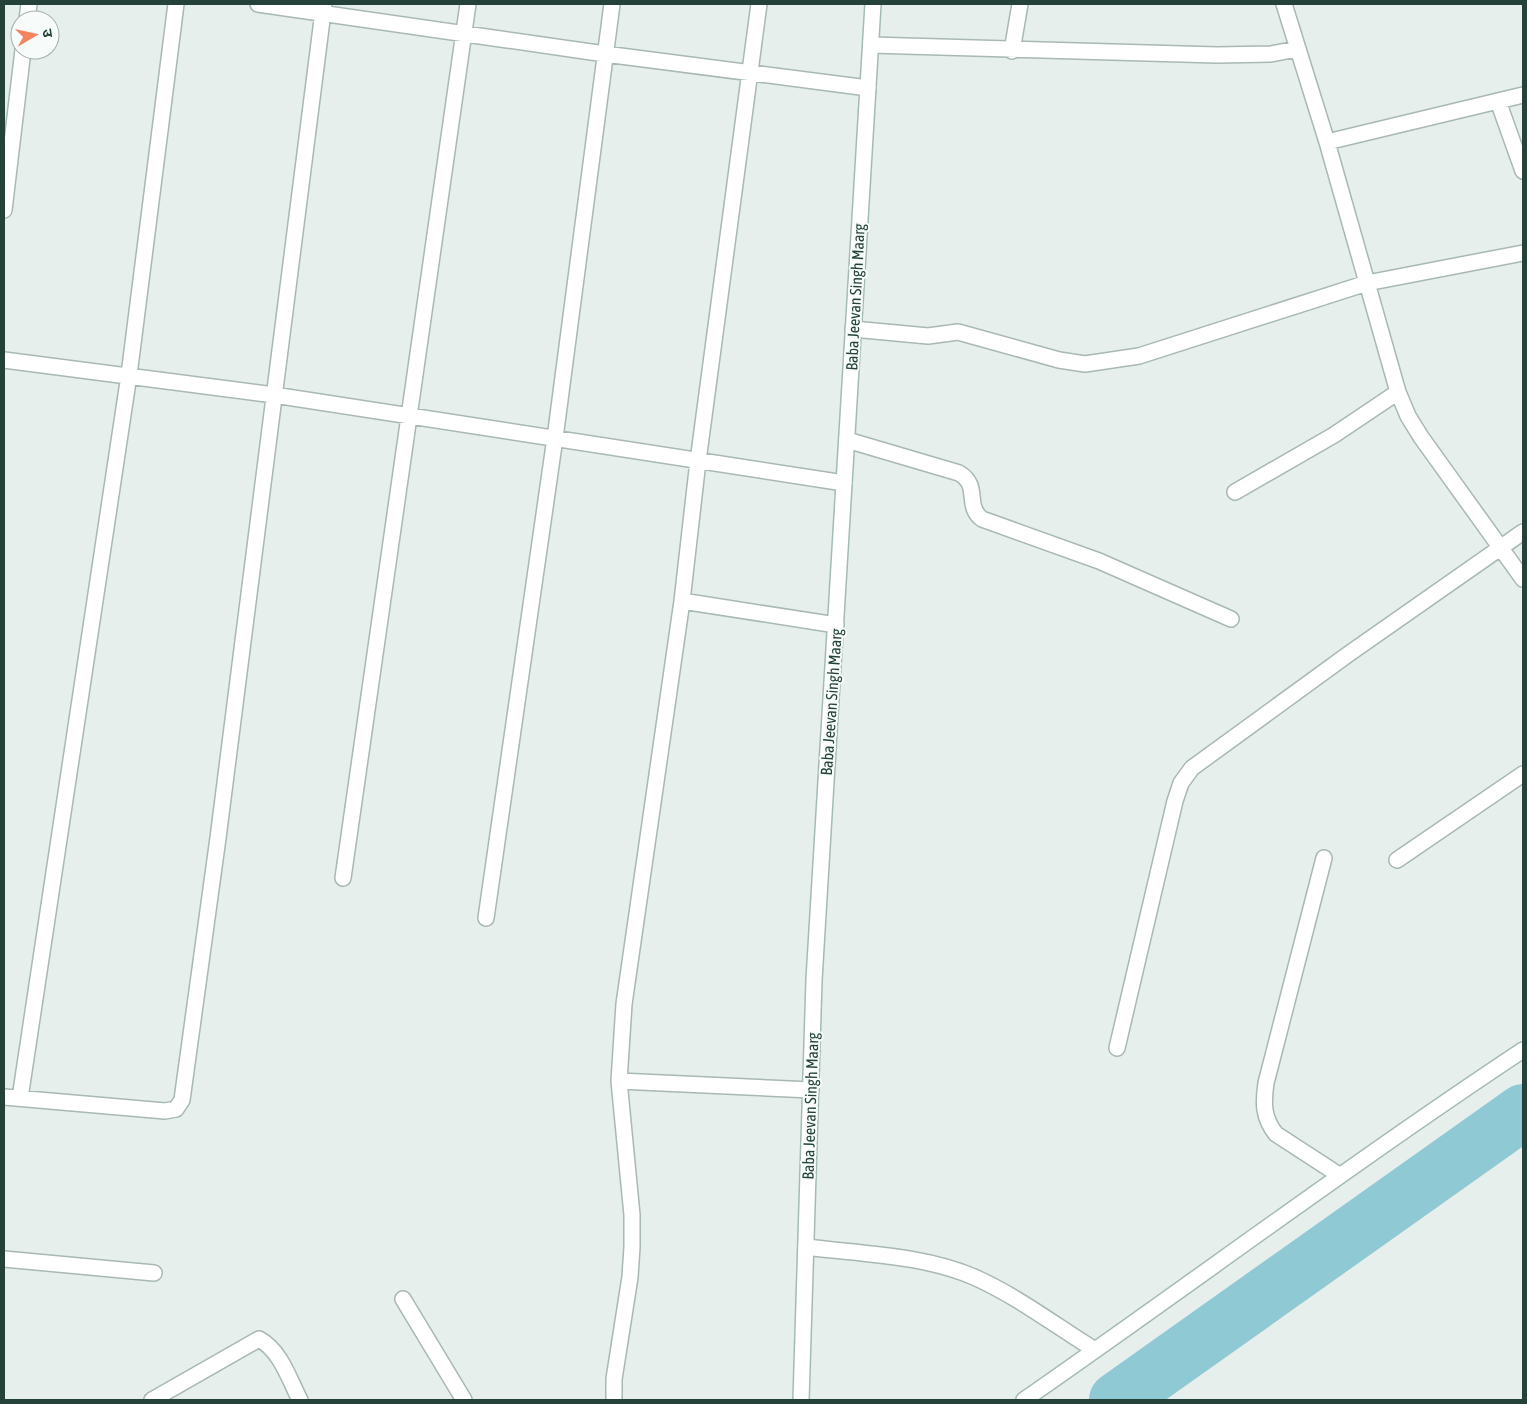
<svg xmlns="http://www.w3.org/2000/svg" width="1527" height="1404" font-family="'Asap Condensed','Noto Sans Devanagari',sans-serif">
  <rect width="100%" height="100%" fill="#e6efeb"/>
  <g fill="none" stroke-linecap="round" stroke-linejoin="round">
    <!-- river -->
    <path stroke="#8ec9d4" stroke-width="56" d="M1117,1400L1523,1112"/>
    <!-- street casing -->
    <g stroke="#a8b8b2" stroke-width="18">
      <path id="street" d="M258,4L605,54L868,88
        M1284,4L1327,142L1398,392L1408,416L1421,437L1523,579
        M27,20L29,4
        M871,45L1217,55L1271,54L1297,49
        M1012,51L1020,4
        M1498,101L1523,171
        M1327,142L1523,95
        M4,210L23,50
        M853,329L928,336L958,332L1059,360L1085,364L1139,356L1367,283L1523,253
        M4,360L274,395L844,483
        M847,440L959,473C981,486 964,505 982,519L1099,561L1231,619
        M1235,492L1334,435L1398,392
        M682,601L836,625
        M1324,858L1266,1083C1263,1103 1263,1118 1276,1134L1339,1175
        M1397,860L1523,774
        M343,878L468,4
        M486,918L555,438L612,4
        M1117,1048L1175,801L1181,783L1192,768L1350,653L1523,532
        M619,1081L811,1090
        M4,1097L165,1111L176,1109L182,1100L218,838L324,4
        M20,1098L129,375L176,4
        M806,1247C861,1254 923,1255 974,1277C1017,1296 1056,1326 1095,1350
        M4,1259L154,1273
        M403,1299L464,1400
        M152,1400L259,1339C281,1351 289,1379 300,1400
        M614,1400V1379L630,1277L632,1247V1215L619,1081L624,1004L682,601L698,461L759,4"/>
    </g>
    <!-- secondary casing -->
    <g stroke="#a4bbb3" stroke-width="18">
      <path id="secondary" d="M801,1400L814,980L873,4
        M1024,1400C1191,1284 1354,1162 1523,1050"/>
    </g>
    <!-- street -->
    <use href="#street" stroke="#fff" stroke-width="15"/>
    <!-- secondary -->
    <use href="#secondary" stroke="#fff" stroke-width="15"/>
  </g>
  <g text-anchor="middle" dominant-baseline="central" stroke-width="4" stroke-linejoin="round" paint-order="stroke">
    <!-- street labels -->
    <g font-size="16" fill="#24423a" stroke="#f7fbf9">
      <text transform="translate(855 297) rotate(-87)">Baba Jeevan Singh Maarg</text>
      <text transform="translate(831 702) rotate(-86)">Baba Jeevan Singh Maarg</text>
      <text transform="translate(810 1106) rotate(-88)">Baba Jeevan Singh Maarg</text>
    </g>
  </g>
  <!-- border -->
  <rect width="1527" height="1404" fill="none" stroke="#24423a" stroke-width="10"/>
  <!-- north arrow -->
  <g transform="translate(35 35) rotate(81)"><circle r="24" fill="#f7fbf9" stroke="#a3b1ad"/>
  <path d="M0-4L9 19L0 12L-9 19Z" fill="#f4845f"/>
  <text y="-8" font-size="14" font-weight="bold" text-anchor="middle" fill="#24423a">उ</text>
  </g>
</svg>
